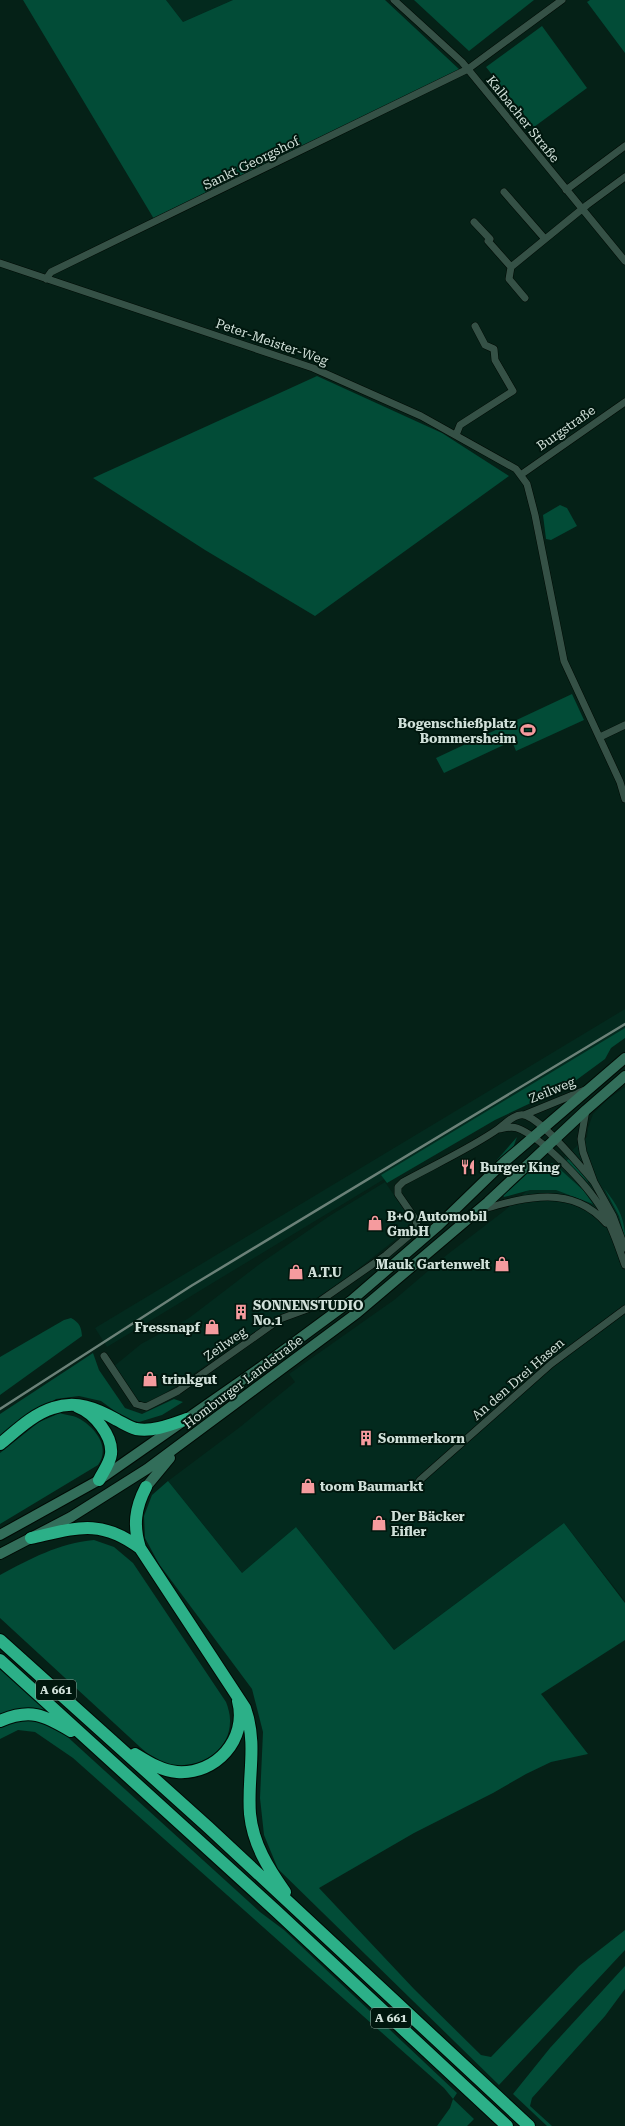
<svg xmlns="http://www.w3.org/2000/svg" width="625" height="2126" font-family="'Roboto Serif',serif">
  <rect width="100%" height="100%" fill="#052117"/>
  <!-- built -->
  <path fill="#032a1e" d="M166,0H233L183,22Z
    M625,1009V1033L107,1347L95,1328Z
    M625,1087V1601L564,1523L394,1650L296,1527L242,1573L168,1481L240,1427L295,1382L289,1374L394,1300L448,1254L504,1211L587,1137L588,1128L593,1114L608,1099Z
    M385,1182L411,1220L409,1229L349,1276L311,1302L295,1311L281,1314L158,1398L142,1405L136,1402L113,1367L141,1344L189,1318L261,1263L331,1215Z"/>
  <!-- green -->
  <path fill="#024c37" d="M23,0H166L183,22L233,0H385L460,70L154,219Z
    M414,0H534L469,51Z
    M590,0H625V53L587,2Z
    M542,26L587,88L534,127L486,67Z
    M317,376L442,433L509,476L315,616L205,550L93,478Z
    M560,505L567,508L577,526L551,540L546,539L543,515Z
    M572,694L584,720L516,751L512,741L444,773L436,758Z
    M625,1028V1038L611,1048L605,1059L571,1084L495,1120L387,1183L381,1175Z
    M517,1137L513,1148L500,1162L497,1160Z
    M569,1159L589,1181L588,1182L566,1161Z
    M553,1163L583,1190L593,1204L556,1190H530L504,1197L503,1195L531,1170Z
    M604,1188C617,1205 625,1217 625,1239L619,1216Z
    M71,1318C80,1323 81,1327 82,1336L0,1395V1357L64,1320Z
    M93,1353L99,1370L125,1408L142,1414L174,1399L183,1402L162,1415L139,1422L127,1420L101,1401L79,1396L56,1399L0,1436V1414Z
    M60,1413C65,1415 73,1415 78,1418C95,1427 111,1447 98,1465L0,1524V1453L39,1422Z
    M168,1481L242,1573L296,1527L394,1650L564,1523L625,1603V1640L541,1694L588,1754L551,1762L526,1774L493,1793L414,1833L319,1888L414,1989L481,2055L491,2057L579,1966L625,1930V1950L499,2085L278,1869L264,1835L260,1798L263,1732L252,1689L159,1564L145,1538L144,1516L152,1495Z
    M94,1540L114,1547L133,1563L226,1702C228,1707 230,1714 230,1720C231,1755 190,1775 160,1762C153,1759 146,1752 140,1747L0,1618V1575C30,1559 59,1543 94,1540Z
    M0,1668L48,1710C31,1708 16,1710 0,1714Z
    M24,1718L43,1721L61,1731L260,1912L284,1930L457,2093L453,2099L474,2119L467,2126H437L450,2108L453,2099L444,2088L73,1758L35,1732L18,1730L0,1739V1725Z
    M625,1966V1989L605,2016L532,2098L530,2106L552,2126H547L513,2094L550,2048Z"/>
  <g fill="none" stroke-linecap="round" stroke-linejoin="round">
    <!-- street casing -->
    <g stroke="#000a04" stroke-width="8">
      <path id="street" d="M394,0L462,62L625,261
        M566,190L625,146
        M504,192L545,239
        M474,222L490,239L488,241L511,267L509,279L525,298
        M0,263L313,368L421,416L516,469L527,484L535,515L564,661L620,782L625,799
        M511,267L587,205L625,177
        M46,279L51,272L468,69L562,0
        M456,435L460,425L513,391L495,360L494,349L485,345L475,326
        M522,474L625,402
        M600,737L625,725
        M586,1110L581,1139L583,1152L594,1182L613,1216L625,1248
        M524,1115L585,1090
        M499,1129C505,1128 511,1126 517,1128C542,1137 587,1185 601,1208C612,1225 618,1246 625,1265
        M480,1210C523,1198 571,1183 606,1223
        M104,1356L136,1404L146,1407L178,1391L280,1319L310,1308L386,1255L413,1232L417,1226L416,1220L398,1194V1187L403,1182C432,1166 471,1148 498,1129C505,1124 515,1113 524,1115C542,1119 581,1167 594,1182
        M415,1489L420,1480L551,1364L625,1309"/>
    </g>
    <!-- secondary casing -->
    <g stroke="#000a04" stroke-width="12">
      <path id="secondary" d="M146,1487L170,1458
        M0,1535L99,1480L261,1367L352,1300L439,1225L504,1162L625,1058
        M0,1554L71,1517L147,1469L357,1313L488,1202L586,1110L625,1076"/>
    </g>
    <!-- highway casing -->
    <g stroke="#000a04" stroke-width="14">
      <path id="highway" d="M78,1407C94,1413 113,1436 111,1454C110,1463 103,1472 99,1480
        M0,1444C16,1431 33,1414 53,1408C76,1400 96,1408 117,1420C123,1423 129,1427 136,1429C153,1432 170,1425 187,1419
        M146,1487C135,1508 133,1526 140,1548L245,1708C258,1745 247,1777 250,1814C253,1844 268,1868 285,1892
        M31,1538C76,1528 100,1518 140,1548
        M0,1640L208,1827L529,2126
        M0,1660L275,1910L507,2126
        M0,1721C30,1708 44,1715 71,1731
        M135,1754C148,1762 162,1771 177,1772C216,1775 248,1739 238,1701"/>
    </g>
    <!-- street -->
    <use href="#street" stroke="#355146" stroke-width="7"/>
    <!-- secondary -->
    <use href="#secondary" stroke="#326e5a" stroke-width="10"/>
    <!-- highway -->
    <use href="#highway" stroke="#2cb088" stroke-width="12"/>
    <!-- rail -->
    <path stroke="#6b8178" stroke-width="2.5" d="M0,1409L191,1286L625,1024"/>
  </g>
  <!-- icons -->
  <defs>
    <g id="stadium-bare" transform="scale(1.2)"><path d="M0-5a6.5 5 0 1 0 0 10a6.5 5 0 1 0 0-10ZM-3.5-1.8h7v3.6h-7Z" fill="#f59b9e" stroke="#00170e" stroke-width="2.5" paint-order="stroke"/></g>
    <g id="restaurant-bare" transform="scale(1.2)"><path d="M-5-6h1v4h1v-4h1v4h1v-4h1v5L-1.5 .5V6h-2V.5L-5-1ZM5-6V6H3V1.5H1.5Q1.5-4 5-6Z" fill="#f59b9e" stroke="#00170e" stroke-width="2.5" paint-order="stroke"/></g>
    <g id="shop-bare" transform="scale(1.2)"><path d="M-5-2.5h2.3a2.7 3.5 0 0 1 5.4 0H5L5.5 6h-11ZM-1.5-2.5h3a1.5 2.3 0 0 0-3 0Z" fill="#f59b9e" stroke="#00170e" stroke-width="2.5" paint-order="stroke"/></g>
    <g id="building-bare" transform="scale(1.2)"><path d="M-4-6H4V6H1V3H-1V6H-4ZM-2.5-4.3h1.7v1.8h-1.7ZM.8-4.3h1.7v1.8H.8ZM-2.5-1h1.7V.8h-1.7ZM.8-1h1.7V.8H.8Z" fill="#f59b9e" stroke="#00170e" stroke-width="2.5" paint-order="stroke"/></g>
  </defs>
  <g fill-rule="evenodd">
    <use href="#stadium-bare" x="528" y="730"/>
    <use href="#restaurant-bare" x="468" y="1167"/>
    <use href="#shop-bare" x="375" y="1223"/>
    <use href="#shop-bare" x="502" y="1264"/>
    <use href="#shop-bare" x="296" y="1272"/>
    <use href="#building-bare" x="241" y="1312"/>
    <use href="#shop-bare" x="212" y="1327"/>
    <use href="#shop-bare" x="150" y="1379"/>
    <use href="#building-bare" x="366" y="1438"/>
    <use href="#shop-bare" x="308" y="1486"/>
    <use href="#shop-bare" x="379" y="1523"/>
  </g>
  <g text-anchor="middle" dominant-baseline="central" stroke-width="4" stroke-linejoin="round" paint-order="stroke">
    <!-- shield labels -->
    <g fill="#00170e" stroke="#92a49c" stroke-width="1">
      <rect x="36" y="1680" width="40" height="20" rx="3"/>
      <rect x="371" y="2008" width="40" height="20" rx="3"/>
    </g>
    <g font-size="12" font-weight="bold" fill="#d0e0d9">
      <text x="56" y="1690">A 661</text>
      <text x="391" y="2018">A 661</text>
    </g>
    <!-- street labels -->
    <g font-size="13" fill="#d0e0d9" stroke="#00170e">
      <text transform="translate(523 119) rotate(51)">Kalbacher Straße</text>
      <text transform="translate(251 163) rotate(-26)">Sankt Georgshof</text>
      <text transform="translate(272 342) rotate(19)">Peter-Meister-Weg</text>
      <text transform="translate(566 428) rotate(-35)">Burgstraße</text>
      <text transform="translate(552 1090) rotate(-22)">Zeilweg</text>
      <text transform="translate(225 1344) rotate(-35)">Zeilweg</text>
      <text transform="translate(518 1379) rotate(-41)">An den Drei Hasen</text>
      <text transform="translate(243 1382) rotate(-37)">Homburger Landstraße</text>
    </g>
    <!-- poi labels -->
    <g font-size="13" font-weight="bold" fill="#d0e0d9" stroke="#00170e" text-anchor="start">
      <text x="516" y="723" text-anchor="end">Bogenschießplatz<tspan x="516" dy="15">Bommersheim</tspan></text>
      <text x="480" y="1167">Burger King</text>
      <text x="387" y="1216">B+O Automobil<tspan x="387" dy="15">GmbH</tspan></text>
      <text x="490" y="1264" text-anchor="end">Mauk Gartenwelt</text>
      <text x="308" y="1272">A.T.U</text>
      <text x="253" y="1305">SONNENSTUDIO<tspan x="253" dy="15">No.1</tspan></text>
      <text x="200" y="1327" text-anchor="end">Fressnapf</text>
      <text x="162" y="1379">trinkgut</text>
      <text x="378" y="1438">Sommerkorn</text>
      <text x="320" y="1486">toom Baumarkt</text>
      <text x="391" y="1516">Der Bäcker<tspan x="391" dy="15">Eifler</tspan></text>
    </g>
  </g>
</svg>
